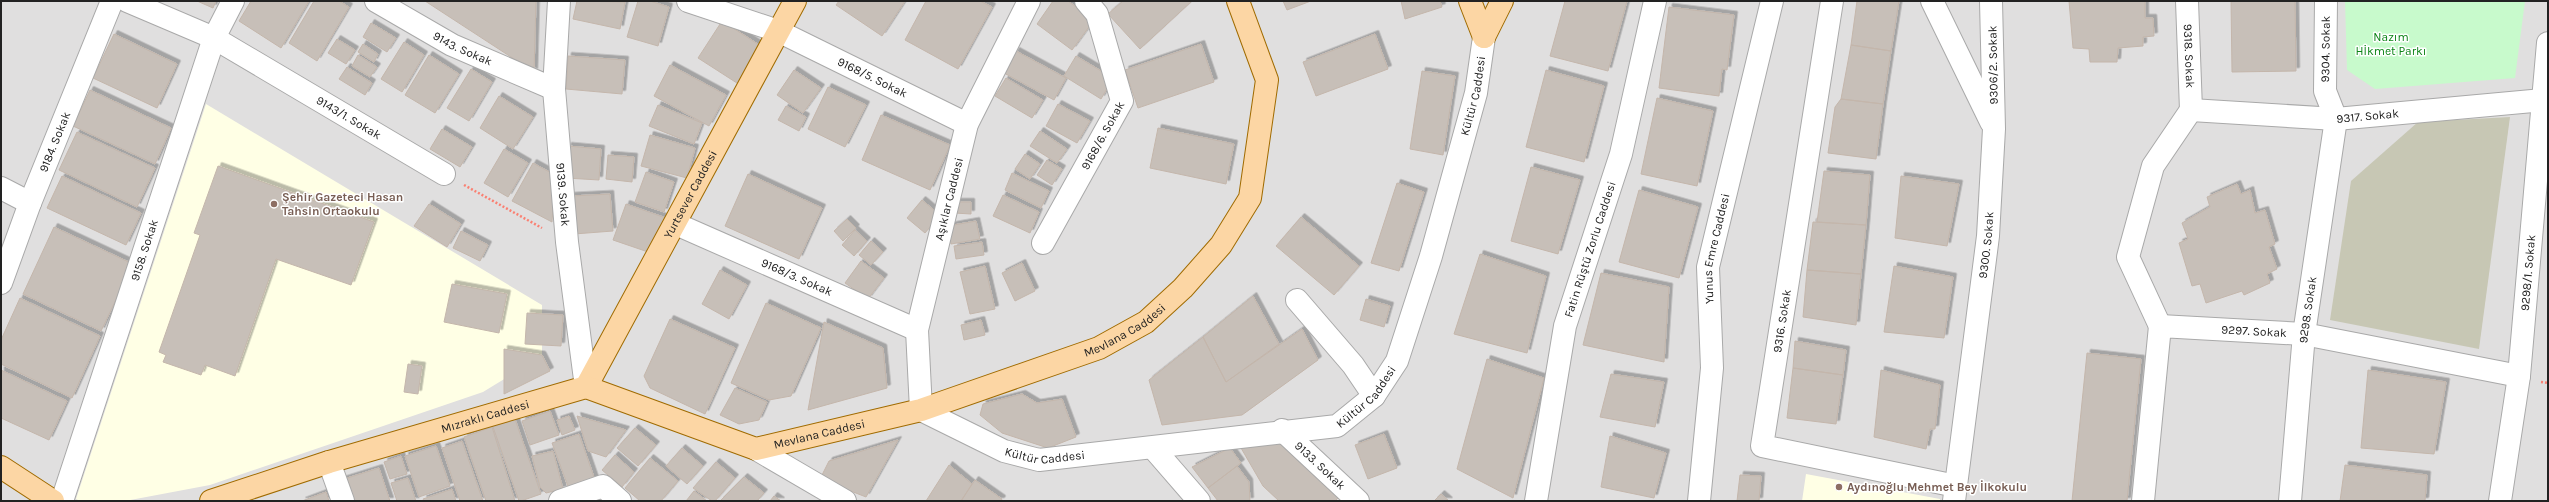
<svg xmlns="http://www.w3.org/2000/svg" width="2549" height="502" font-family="Karla,sans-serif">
  <defs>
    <filter id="shadow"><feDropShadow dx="3.5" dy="-3.5" stdDeviation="0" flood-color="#0004"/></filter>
  </defs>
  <rect width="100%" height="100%" fill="#f2efe9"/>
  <!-- residential -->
  <path fill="#e0dfdf" d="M1,1H2548V501H1Z"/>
  <!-- education -->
  <path fill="#ffffe5" d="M206,104L542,305V356L483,392L210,485L125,501H80L76,499Z
    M1806,474L1940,499V501H1802Z"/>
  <!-- construction -->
  <path fill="#c7c7b4" d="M2510,117L2479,349L2330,320L2351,181L2418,122Z"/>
  <!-- park -->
  <path fill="#c8facc" d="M2345,1H2525L2515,78L2375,89L2347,70Z"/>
  <!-- building -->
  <path fill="#c7bfb8" stroke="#c4b6ab" filter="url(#shadow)" d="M197,1H216L213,8Z
    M251,1H309L281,48L239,21Z
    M314,1H339L349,7L317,61L289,43Z
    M425,1H536L534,72Z
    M577,1L625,2L620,29L573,19Z
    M638,1H650L669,7L658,46L627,37Z
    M839,1H905L882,36L836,5Z
    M926,1H980L992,7L958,69L905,40Z
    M1053,1H1068L1094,20L1072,50L1037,24Z
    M1123,1H1192L1140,49L1108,14Z
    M1283,1H1311L1287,10Z
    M1401,1H1440L1442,7L1405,19Z
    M1565,1H1627L1608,71L1550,56Z
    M1857,1H1899L1891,51L1851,45Z
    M2069,1H2145V18H2153L2154,36L2143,37V46L2118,48L2117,62H2090L2089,49L2073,48Z
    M2231,1H2295L2296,71L2232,72Z
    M1669,7L1734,15L1727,70L1722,69L1719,96L1659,88Z
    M722,21L764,48L740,85L698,58Z
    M371,23L396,38L387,52L363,37Z
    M114,34L177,64L157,108L93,78Z
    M1375,34L1388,69L1316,96L1303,62Z
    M337,39L355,50L346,64L328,53Z
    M404,42L424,55L402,92L381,79Z
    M363,44L378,54L374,62L358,52Z
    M1201,44L1214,82L1138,108L1125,70Z
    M1851,45L1891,51L1883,104L1841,99Z
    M1016,51L1066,78L1054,100L1004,73Z
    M358,55L377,67L370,77L352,66Z
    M429,55L459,74L435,113L405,95Z
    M568,56L625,60L622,94L566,89Z
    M1076,56L1113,78L1101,99L1064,76Z
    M670,65L726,95L709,126L654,96Z
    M347,67L372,83L365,95L339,79Z
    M471,69L492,82L469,121L447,108Z
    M794,70L821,88L803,113L777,95Z
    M1546,70L1604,86L1584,162L1526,147Z
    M1422,71L1455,76L1443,155L1410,149Z
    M1006,78L1043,100L1032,118L995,96Z
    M828,87L866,105L845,147L808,129Z
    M90,90L171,128L155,164L73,126Z
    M499,96L533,117L513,149L480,128Z
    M1657,98L1713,111L1697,186L1641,174Z
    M1841,99L1883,104L1876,159L1828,153L1835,107Z
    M1058,104L1090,121L1077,143L1046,126Z
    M658,105L702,123L694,144L649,126Z
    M786,106L806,117L799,131L778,120Z
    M881,115L950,145L930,190L862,160Z
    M1158,128L1234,144L1226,184L1150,168Z
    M442,129L472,147L460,167L430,149Z
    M1040,131L1067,149L1057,163L1030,146Z
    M77,132L155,168L137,207L59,170Z
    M650,135L695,148L687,178L641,166Z
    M568,146L601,149L599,180L566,178Z
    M504,149L528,163L508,197L484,183Z
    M1025,154L1040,164L1030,179L1015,169Z
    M608,155L634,157L632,182L606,179Z
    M1047,160L1062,169L1052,185L1037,175Z
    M533,163L555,175L552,222L512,201Z
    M218,166L374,222L351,285L276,259L235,376L205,365L201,375L163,362L166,355L159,352L200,235L194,233Z
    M1531,167L1580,180L1558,254L1511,241Z
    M1824,171L1870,175L1866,225L1817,222Z
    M646,172L674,182L664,212L635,202Z
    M1012,173L1049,191L1041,208L1005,190Z
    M748,174L822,208L799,259L725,226Z
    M62,176L141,213L126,245L47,208Z
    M1901,176L1959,184L1947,246L1895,238Z
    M1397,183L1424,192L1399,271L1371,263Z
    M2237,184L2241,194L2250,190L2255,213L2265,210L2275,244L2269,247L2277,269L2267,274L2270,283L2244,295L2242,291L2206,303L2200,284L2192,286L2179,243L2188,239L2182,223L2210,207L2207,197Z
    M1639,190L1698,207L1679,278L1619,262Z
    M610,194L613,231L574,234L571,196Z
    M1003,195L1039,212L1030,233L993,216Z
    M922,200L940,215L925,233L907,218Z
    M954,202H971V214L954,213Z
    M429,204L461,224L447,247L414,226Z
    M626,204L666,218L654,254L613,240Z
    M1301,217L1359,266L1334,295L1276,246Z
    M847,219L856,228L843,241L834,231Z
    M976,221L980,239L951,244L948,226Z
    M1813,222L1866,225L1861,274L1807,270Z
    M54,227L133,264L101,331L23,294Z
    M855,230L867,241L854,256L842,245Z
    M461,231L488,245L480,261L453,248Z
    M871,241L883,252L871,265L859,255Z
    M982,242L984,255L956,259L954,246Z
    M1480,254L1546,276L1527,353L1454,334Z
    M861,261L884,278L868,299L845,283Z
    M1022,263L1035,291L1015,301L1002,273Z
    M985,266L995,309L970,314L960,272Z
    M1894,266L1953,277L1944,338L1884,332Z
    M720,270L747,285L729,319L702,304Z
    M1807,270L1861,274L1856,325L1803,317Z
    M1601,273L1669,287L1664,362L1583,345Z
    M452,284L507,294L499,333L444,322Z
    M1253,296L1279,344L1226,382L1203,337Z
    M20,298L100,336L72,398L1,364V340Z
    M1366,299L1390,306L1384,327L1360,320Z
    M766,303L821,328L791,396L769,400L731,383Z
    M527,313L563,315L561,346L525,344Z
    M670,319L735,348L705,414L650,388L644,376Z
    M981,320L985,335L964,340L961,325Z
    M824,322L883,348L887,388L808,410Z
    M1302,329L1318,360L1242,415L1162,425L1149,380L1203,337L1226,382Z
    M1795,341L1846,350L1843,375L1793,368Z
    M504,349L542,355L550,371L504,394Z
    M2087,353L2141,359L2127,501H2072Z
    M1487,359L1544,378L1513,498L1457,469Z
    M408,364L422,366L418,394L404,392Z
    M1793,368L1843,375L1836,424L1787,418Z
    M1,370L67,401L49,440L1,418Z
    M1881,370L1940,385L1935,429H1930L1926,449L1874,437Z
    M2368,370L2446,382L2434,454L2361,448Z
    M1611,374L1664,382L1655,427L1600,417Z
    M735,388L767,402L759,420L739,424L720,415Z
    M1022,394L1037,403L1062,399L1076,437L1048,448L1002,433L980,415L983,404Z
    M550,411L559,435L530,445L522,421Z
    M569,416L575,430L562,435L557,420Z
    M577,416L626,430L606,457L588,451Z
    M515,419L541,494L521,501H519L493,427Z
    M492,427L515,501H486L464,437Z
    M635,428L656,445L638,466L617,448Z
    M579,434L595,480L569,489L552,443Z
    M1384,434L1397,468L1368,479L1355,445Z
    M1610,436L1666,453L1654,498L1601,487Z
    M898,440L866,497L820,479L829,461Z
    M462,441L483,501H460L442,448Z
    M1282,443L1338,498L1335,501H1279L1263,486L1241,448Z
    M436,446L450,486L419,497L405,456Z
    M682,448L703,466L687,484L666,466Z
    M1230,448L1241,463L1208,488L1192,467Z
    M553,451L563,489L546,493L540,487L532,456Z
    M615,455L634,472L622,487L602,470Z
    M401,456L407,474L390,479L384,462Z
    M650,458L678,481L661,501H640L625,488Z
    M716,462L735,478L715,501H712L693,488Z
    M949,465L972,484L961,501H926Z
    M2345,465L2427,475L2425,501H2340Z
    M1237,466L1249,482L1250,501H1218L1208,488Z
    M379,468L390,501H348L341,480Z
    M1740,475L1761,476L1759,501H1737Z
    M744,477L764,493L757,501H720Z
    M408,478L416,501H397L391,483Z
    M975,480L1002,499L1001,501H961Z
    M452,489L456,501H424L423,499Z
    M694,491L707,501H686Z
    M326,492L329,501H302Z
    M1441,494L1449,501H1434Z
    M774,496L781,501H770Z"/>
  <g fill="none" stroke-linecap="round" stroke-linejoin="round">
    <!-- minor casing -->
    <g stroke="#a9a9a9" stroke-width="24">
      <g id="minor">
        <path id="s1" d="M127,1L214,38L444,174"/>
        <path id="s2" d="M376,1L452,45L554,89"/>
        <path id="s3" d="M559,1L554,89L567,242L586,387"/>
        <path id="s4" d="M688,1L778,31L967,124"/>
        <path id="s5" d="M1029,1L967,124L917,330L921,410L1004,451L1039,460L1337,426L1374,396L1397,361L1431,256L1476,93L1484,37"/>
        <path d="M1832,1L1762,446L1956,486"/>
        <path d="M1932,1L1991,122"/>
        <path id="s6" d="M2187,1L2191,110"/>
        <path id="s7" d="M2191,110L2336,119L2543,100"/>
        <path d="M1,188L30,203"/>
        <path id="s8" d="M676,224L917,330"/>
        <path id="s9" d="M1043,243L1122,101L1097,14L1086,1"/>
        <path id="s10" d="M1,283L30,203L112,1"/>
        <path d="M1297,300L1353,365L1374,396"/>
        <path d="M2160,326L2128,257L2153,166L2191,110"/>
        <path id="s11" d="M1282,430L1358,501"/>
        <path d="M1153,448L1199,501"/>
        <path d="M756,449L845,501"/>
        <path d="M329,462L343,501"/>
        <path id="s12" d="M62,501L214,38L233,1"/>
        <path d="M560,501L603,486L620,501"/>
        <path id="s13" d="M1536,501L1565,326L1621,154L1655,1"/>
        <path id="s14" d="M1699,501L1712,368L1708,267L1772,1"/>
        <path id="s15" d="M1954,501L1988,236L1994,129L1991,1"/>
        <path id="s16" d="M2143,501L2160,326L2304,334L2519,376"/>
        <path id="s17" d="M2290,501L2304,334L2336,119L2325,91L2326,1"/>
        <path id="s18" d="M2500,501L2519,376L2548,43"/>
      </g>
    </g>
    <!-- major casing -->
    <g stroke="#a06b00" stroke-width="24">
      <g id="major">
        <path d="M1470,1L1484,37"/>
        <path d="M1484,37L1502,1"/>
        <path id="s19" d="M586,387L795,1"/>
        <path d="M1,467L53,501"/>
        <path id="s20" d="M211,501L329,462L586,387L756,449L921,410L1099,348L1146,322L1183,288L1221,245L1250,198L1267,80L1238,1"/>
      </g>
    </g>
    <!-- path -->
    <path stroke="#fa8072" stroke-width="2.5" stroke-dasharray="2 2" stroke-linecap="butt" d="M464,185L542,228
      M2541,382L2548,383"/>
    <!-- minor -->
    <use href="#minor" stroke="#fff" stroke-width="22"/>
    <!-- major -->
    <use href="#major" stroke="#fcd6a4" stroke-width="22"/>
  </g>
  <!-- markers -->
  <g fill="#8d6e63" stroke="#fff" stroke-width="1.5">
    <circle cx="274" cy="204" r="4"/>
    <circle cx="1839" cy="487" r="4"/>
  </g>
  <g text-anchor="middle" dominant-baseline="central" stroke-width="3" stroke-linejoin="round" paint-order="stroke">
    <!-- park labels -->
    <g font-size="12" fill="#0c8416" stroke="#fff">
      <text x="2391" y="37">Nazım<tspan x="2391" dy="14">Hİkmet Parkı</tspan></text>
    </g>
    <!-- street labels -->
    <g font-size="12" fill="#222" stroke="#fff">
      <text stroke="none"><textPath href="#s2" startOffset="99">9143. Sokak</textPath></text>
      <text stroke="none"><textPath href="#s17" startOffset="457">9304. Sokak</textPath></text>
      <text stroke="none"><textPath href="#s6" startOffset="55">9318. Sokak</textPath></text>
      <text transform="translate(1993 65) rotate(-91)">9306/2. Sokak</text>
      <text stroke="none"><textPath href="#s4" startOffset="200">9168/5. Sokak</textPath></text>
      <text stroke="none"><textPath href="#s5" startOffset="1224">Kültür Caddesi</textPath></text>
      <text stroke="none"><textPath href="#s7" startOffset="177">9317. Sokak</textPath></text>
      <text stroke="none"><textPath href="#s1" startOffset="251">9143/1. Sokak</textPath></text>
      <text stroke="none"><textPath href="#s9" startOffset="123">9168/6. Sokak</textPath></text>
      <text stroke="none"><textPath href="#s10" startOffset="151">9184. Sokak</textPath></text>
      <text stroke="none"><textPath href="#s3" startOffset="194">9139. Sokak</textPath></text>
      <text stroke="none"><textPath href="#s19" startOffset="219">Yurtsever Caddesi</textPath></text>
      <text transform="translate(949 199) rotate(-76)">Aşıklar Caddesi</text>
      <text stroke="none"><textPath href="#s15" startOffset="258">9300. Sokak</textPath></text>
      <text stroke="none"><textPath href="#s14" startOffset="254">Yunus Emre Caddesi</textPath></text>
      <text stroke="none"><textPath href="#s12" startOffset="264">9158. Sokak</textPath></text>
      <text stroke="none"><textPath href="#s13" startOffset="258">Fatin Rüştü Zorlu Caddesi</textPath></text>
      <text stroke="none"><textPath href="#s18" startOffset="230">9298/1. Sokak</textPath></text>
      <text stroke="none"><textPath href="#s8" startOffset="132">9168/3. Sokak</textPath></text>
      <text stroke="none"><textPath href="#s17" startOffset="192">9298. Sokak</textPath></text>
      <text transform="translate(1782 321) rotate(-81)">9316. Sokak</text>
      <text stroke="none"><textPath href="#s20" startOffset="962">Mevlana Caddesi</textPath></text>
      <text stroke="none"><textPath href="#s16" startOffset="270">9297. Sokak</textPath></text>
      <text stroke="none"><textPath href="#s5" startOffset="900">Kültür Caddesi</textPath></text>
      <text stroke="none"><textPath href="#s20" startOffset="287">Mızraklı Caddesi</textPath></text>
      <text stroke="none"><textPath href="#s20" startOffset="638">Mevlana Caddesi</textPath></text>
      <text stroke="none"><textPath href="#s5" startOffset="564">Kültür Caddesi</textPath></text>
      <text stroke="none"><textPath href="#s11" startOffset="52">9133. Sokak</textPath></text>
    </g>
    <!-- education labels -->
    <g font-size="12" font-weight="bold" fill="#785e54" stroke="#fff" text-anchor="start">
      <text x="282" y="197">Şehir Gazeteci Hasan<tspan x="282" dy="14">Tahsin Ortaokulu</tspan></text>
      <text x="1847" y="487">Aydınoğlu Mehmet Bey İlkokulu</text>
    </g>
  </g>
  <!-- border -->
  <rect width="2549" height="502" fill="none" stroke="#222222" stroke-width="4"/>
</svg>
